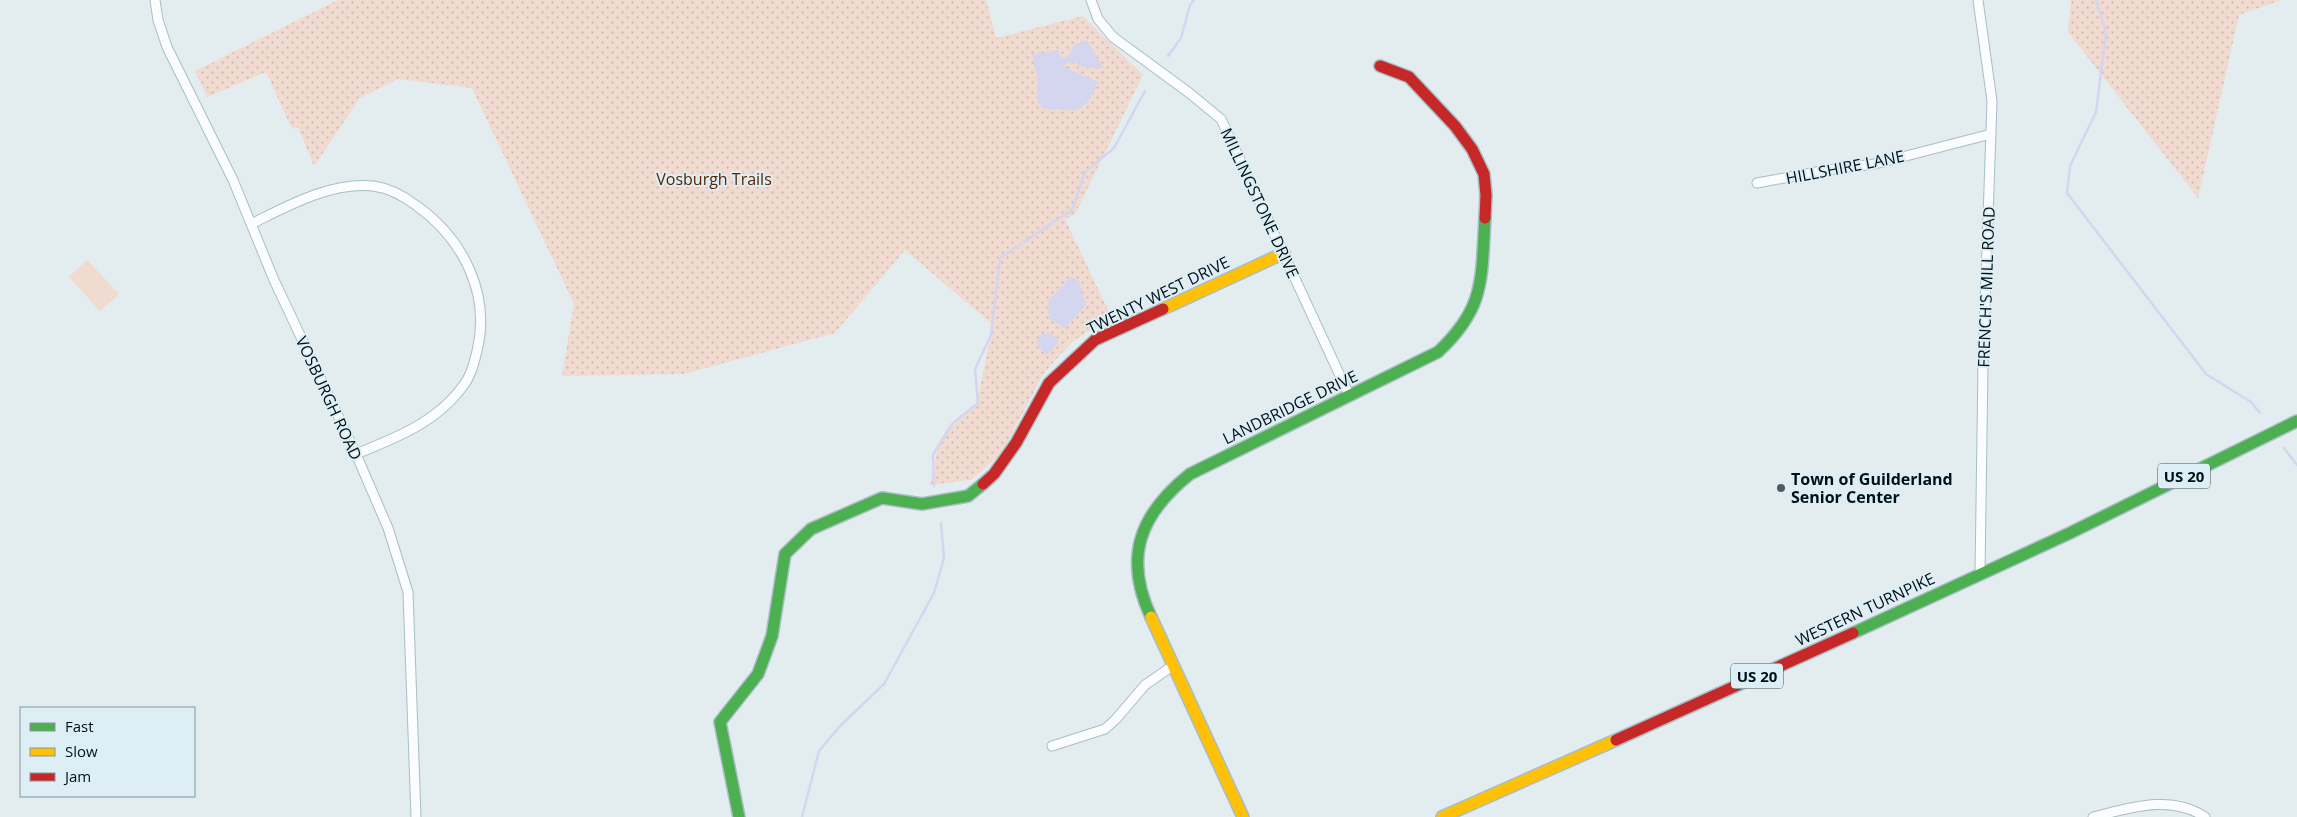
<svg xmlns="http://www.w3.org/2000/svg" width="2297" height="817" font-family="'Open Sans',sans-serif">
  <defs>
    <pattern id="park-dots" width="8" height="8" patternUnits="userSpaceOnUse" patternTransform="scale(1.25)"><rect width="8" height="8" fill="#f1dacf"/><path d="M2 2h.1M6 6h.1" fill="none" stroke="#cdbab1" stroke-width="1.8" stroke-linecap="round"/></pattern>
  </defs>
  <rect width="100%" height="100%" fill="#e3ecef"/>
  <!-- grass -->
  <path fill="#f1dacf" d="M87,260L119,294L100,311L69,277Z"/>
  <!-- park -->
  <path fill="url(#park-dots)" d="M338,0H986L996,38L1083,16L1143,75L1075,214L1065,219L1111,316L1072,342L1043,374L1001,454L971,480L930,485L940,439L977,402L993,325L905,250L835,333L683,374L562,376L574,304L472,88L398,79L360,98L314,166L298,127L292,129L266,72L207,97L195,71Z
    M2071,0H2281L2239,15L2198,198L2068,32Z"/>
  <!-- water -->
  <path fill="#d4d6f0" d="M1087,40L1103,68H1086L1071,62L1062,66L1098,82L1089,101L1078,110L1045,109L1037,102V76L1032,55L1058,50L1062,59L1069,55L1074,45Z
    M1071,277L1079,281L1086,305L1065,328L1049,319L1048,301Z
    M1048,333L1057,338L1058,343L1047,354L1041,350L1037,343L1040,335Z"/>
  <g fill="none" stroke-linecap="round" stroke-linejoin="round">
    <!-- stream -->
    <path stroke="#d4d6f0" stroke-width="2.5" d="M2096,0L2106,33L2096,112L2070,166L2067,193L2206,374L2251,402L2260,413
      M1168,56L1181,38L1190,5L1194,0
      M2284,448L2297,465
      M934,486L933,455L952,424L978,403L975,369L991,335L1000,258L1072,210L1085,172L1114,148L1145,91
      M802,817L819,751L840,726L884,684L934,593L944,558L941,523"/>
    <!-- street casing -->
    <g stroke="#a8bec6" stroke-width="11">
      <path id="street" d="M155,0L158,20L167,47L233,180L274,280L356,454L388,528L408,592L416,817
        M1091,0L1098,19L1113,37L1188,92L1221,119L1349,395
        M1978,0L1992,101L1983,364L1980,574
        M1757,183L1827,170L1875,164L1991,134
        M251,224C288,206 330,182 373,186C389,188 404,196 417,206C463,239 491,294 477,351C474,363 471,376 463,386C437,422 396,438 356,454
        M1052,746L1105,729L1116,719L1145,685L1174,665
        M2093,817C2130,808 2170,794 2205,817"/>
    </g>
    <!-- fast casing -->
    <g stroke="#a8bec6" stroke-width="14">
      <path id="fast" d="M1151,617C1123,557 1140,514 1190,474L1438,352C1486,307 1481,279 1485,218
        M1853,633L2070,533L2297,421
        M739,817L720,722L758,674L772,636L785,554L811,529L882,498L922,504L968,496L983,484"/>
    </g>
    <!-- slow casing -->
    <g stroke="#a8bec6" stroke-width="14">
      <path id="slow" d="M1163,309L1284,253
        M1151,617L1243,817
        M1442,817L1616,740"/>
    </g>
    <!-- jam casing -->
    <g stroke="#a8bec6" stroke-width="14">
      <path id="jam" d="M1380,66L1409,77L1455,126L1472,149L1484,174L1486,195L1485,218
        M983,484L994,474L1016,443L1049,383L1095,340L1163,309
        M1616,740L1853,633"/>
    </g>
    <!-- street -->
    <use href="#street" stroke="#fbfcfd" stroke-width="9"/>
    <!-- fast -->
    <use href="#fast" stroke="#4caf50" stroke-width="11"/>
    <!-- slow -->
    <use href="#slow" stroke="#ffc107" stroke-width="11"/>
    <!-- jam -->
    <use href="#jam" stroke="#c62828" stroke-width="11"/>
  </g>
  <!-- markers -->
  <circle fill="#4f5d63" stroke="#ddeef5" stroke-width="2" cx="1781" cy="488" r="5"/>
  <g text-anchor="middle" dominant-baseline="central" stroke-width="4" stroke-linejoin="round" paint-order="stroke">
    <!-- shield labels -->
    <g fill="#ddeef5" stroke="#42535a" stroke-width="1">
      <rect x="2158" y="463.5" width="52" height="25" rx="4"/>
      <rect x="1731" y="663.5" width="52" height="25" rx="4"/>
    </g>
    <g font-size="15" font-weight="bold" fill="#001018">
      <text x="2184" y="476">US 20</text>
      <text x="1757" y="676">US 20</text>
    </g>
    <!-- street labels -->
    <g font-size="16" fill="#001018" stroke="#ddeef5">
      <text transform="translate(1845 167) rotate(-11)">HILLSHIRE LANE</text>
      <text transform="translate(1260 203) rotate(65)">MILLINGSTONE DRIVE</text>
      <text transform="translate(1986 287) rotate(-88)">FRENCH'S MILL ROAD</text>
      <text transform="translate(1158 295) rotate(-26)">TWENTY WEST DRIVE</text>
      <text transform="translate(329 398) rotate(65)">VOSBURGH ROAD</text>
      <text transform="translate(1290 407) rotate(-26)">LANDBRIDGE DRIVE</text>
      <text transform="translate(1865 609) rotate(-25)">WESTERN TURNPIKE</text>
    </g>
    <!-- park labels -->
    <g font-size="16" fill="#5a2301" stroke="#ddeef5">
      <text x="714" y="179">Vosburgh Trails</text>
    </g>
    <!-- poi labels -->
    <g font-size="16" font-weight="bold" fill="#001018" stroke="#ddeef5" text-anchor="start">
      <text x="1791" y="479">Town of Guilderland<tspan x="1791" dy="18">Senior Center</tspan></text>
    </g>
  </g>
  <!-- legend -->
  <rect x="20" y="707" width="175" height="90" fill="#ddeef5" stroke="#85959d"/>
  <rect x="30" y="723" width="25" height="8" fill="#4caf50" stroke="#85959d"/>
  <text x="65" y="732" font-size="15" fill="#001018">Fast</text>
  <rect x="30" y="748" width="25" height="8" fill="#ffc107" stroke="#85959d"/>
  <text x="65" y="757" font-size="15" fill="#001018">Slow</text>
  <rect x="30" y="773" width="25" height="8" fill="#c62828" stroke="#85959d"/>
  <text x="65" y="782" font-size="15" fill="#001018">Jam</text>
</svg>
